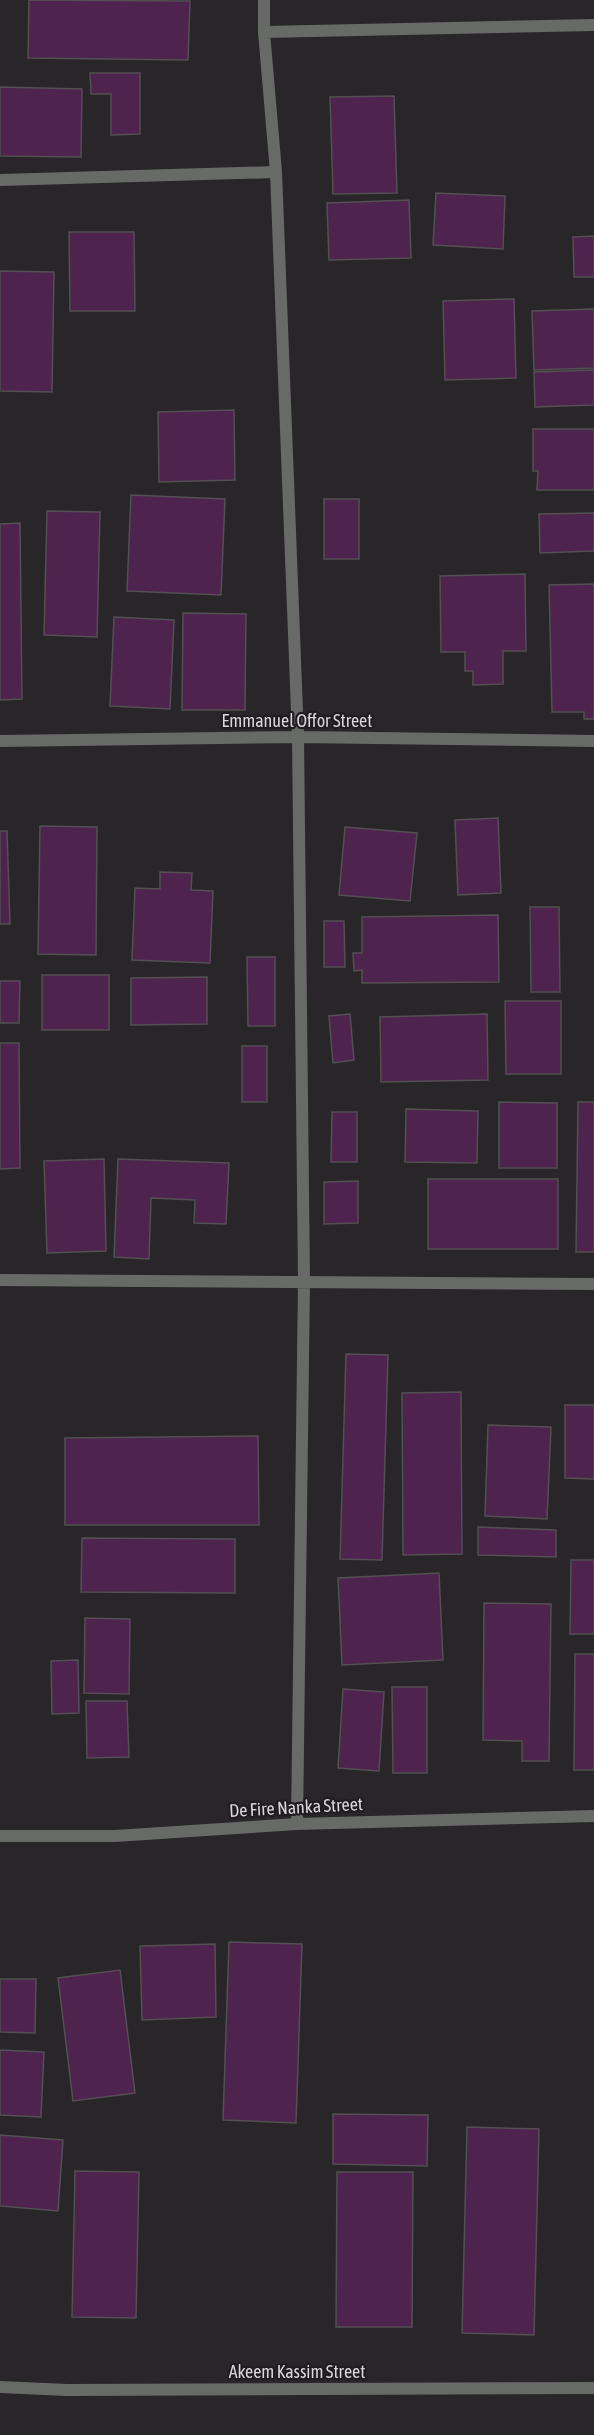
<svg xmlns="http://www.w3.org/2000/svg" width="594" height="2435" font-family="'Asap Condensed',sans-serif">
  <rect width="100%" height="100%" fill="#292629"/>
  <!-- building -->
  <path fill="#4e244f" stroke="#534f53" stroke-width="1.5" d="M29,0L190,1L188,60L28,58Z
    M90,73H140V134L111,135V94H91Z
    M0,87L82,89L81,157L0,156Z
    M394,96L397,193L333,194L330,97Z
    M436,193L505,196L503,249L433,245Z
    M409,200L411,258L329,260L327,203Z
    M69,232H134L135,311H70Z
    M594,236V277H574L573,237Z
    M0,271L54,272L52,392L0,391Z
    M514,299L516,378L445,380L443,301Z
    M594,309V368L534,370L532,311Z
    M594,370V405L535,407L534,372Z
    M234,410L235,480L159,482L158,412Z
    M533,429H594V490H537L538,471H533Z
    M131,495L225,499L221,595L127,591Z
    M324,499H359V559H324Z
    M47,511L100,512L97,637L44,635Z
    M594,513V551L540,553L539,514Z
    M20,523L22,699L0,700V524Z
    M525,574L526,651H503V684L473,685V671H465V652H441L440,576Z
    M594,584V719H584V712H552L549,585Z
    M183,613L246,614L245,710H182Z
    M114,617L174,620L170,709L110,706Z
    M498,818L501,893L458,895L455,820Z
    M40,826L97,827L96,955L38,954Z
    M345,827L417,833L410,901L339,895Z
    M0,831H7L10,924H0Z
    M160,872L192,873L191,890L213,891L210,963L132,960L135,888L160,889Z
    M530,907H559L560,992H531Z
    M498,915L499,982L362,983V970L354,971L353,953H362V917Z
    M324,921H344L345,967H324Z
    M247,957H275V1026H248Z
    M42,975H109V1030H42Z
    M207,977V1024L131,1025V978Z
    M0,981H20L19,1023H0Z
    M505,1001H561V1074H506Z
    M350,1014L354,1060L333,1063L329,1016Z
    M487,1014L488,1080L381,1082L380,1017Z
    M0,1043H19L20,1168L0,1169Z
    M242,1046H267V1102H242Z
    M499,1102L557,1103V1168H499Z
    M578,1102H594V1252H576Z
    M406,1109L478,1111L477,1163L405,1162Z
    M332,1112H357V1162H331Z
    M104,1159L106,1251L47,1253L44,1161Z
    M118,1159L229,1163L226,1224L194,1223L195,1200L151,1198L149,1259L114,1257Z
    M428,1179H558V1249H428Z
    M358,1181V1223L324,1224V1182Z
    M346,1354L388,1355L382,1560L340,1559Z
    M461,1392L462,1554L403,1555L402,1393Z
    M565,1405H594V1479L565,1478Z
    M488,1425L551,1427L547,1519L485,1516Z
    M258,1436L259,1525H65V1438Z
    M478,1527L556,1530V1557L478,1555Z
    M82,1538L235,1539V1593L81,1592Z
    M571,1560H594V1634H570Z
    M439,1573L443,1660L342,1665L338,1578Z
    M484,1603L551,1604L549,1761H522V1741L483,1740Z
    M85,1618L130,1619L129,1694L84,1693Z
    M575,1654H594V1770H574Z
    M78,1660L79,1713L52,1714L51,1661Z
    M392,1687H427V1773H393Z
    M343,1689L384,1692L379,1771L338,1768Z
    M86,1701H127L129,1757L87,1758Z
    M229,1942L302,1944L296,2123L223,2120Z
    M215,1944L216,2017L142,2020L140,1946Z
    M120,1970L135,2093L73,2101L58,1978Z
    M0,1979H36L35,2033L0,2032Z
    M0,2050L44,2052L41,2117L0,2115Z
    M333,2114L428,2115L427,2166L333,2164Z
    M467,2127L539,2129L534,2335L462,2333Z
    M0,2135L63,2140L58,2211L0,2206Z
    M75,2171L139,2172L136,2318L72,2317Z
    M337,2172H413L412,2327H336Z"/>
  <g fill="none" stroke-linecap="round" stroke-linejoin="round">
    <!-- street -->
    <path stroke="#686a68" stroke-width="12" d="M264,0V32L276,172L298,737L304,1281L297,1824
      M264,32L594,25
      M0,180L276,172
      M0,741L298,737L594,741
      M0,1280L594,1284
      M0,1836H115L297,1824L594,1816
      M0,2387L67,2390L594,2388"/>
  </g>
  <g text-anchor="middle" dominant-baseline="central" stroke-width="4.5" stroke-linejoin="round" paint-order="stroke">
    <!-- street labels -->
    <g font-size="18" fill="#d8d6d8" stroke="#201d20">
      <text x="297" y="720">Emmanuel Offor Street</text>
      <text transform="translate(296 1807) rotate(-3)">De Fire Nanka Street</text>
      <text x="297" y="2371">Akeem Kassim Street</text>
    </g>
  </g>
</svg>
